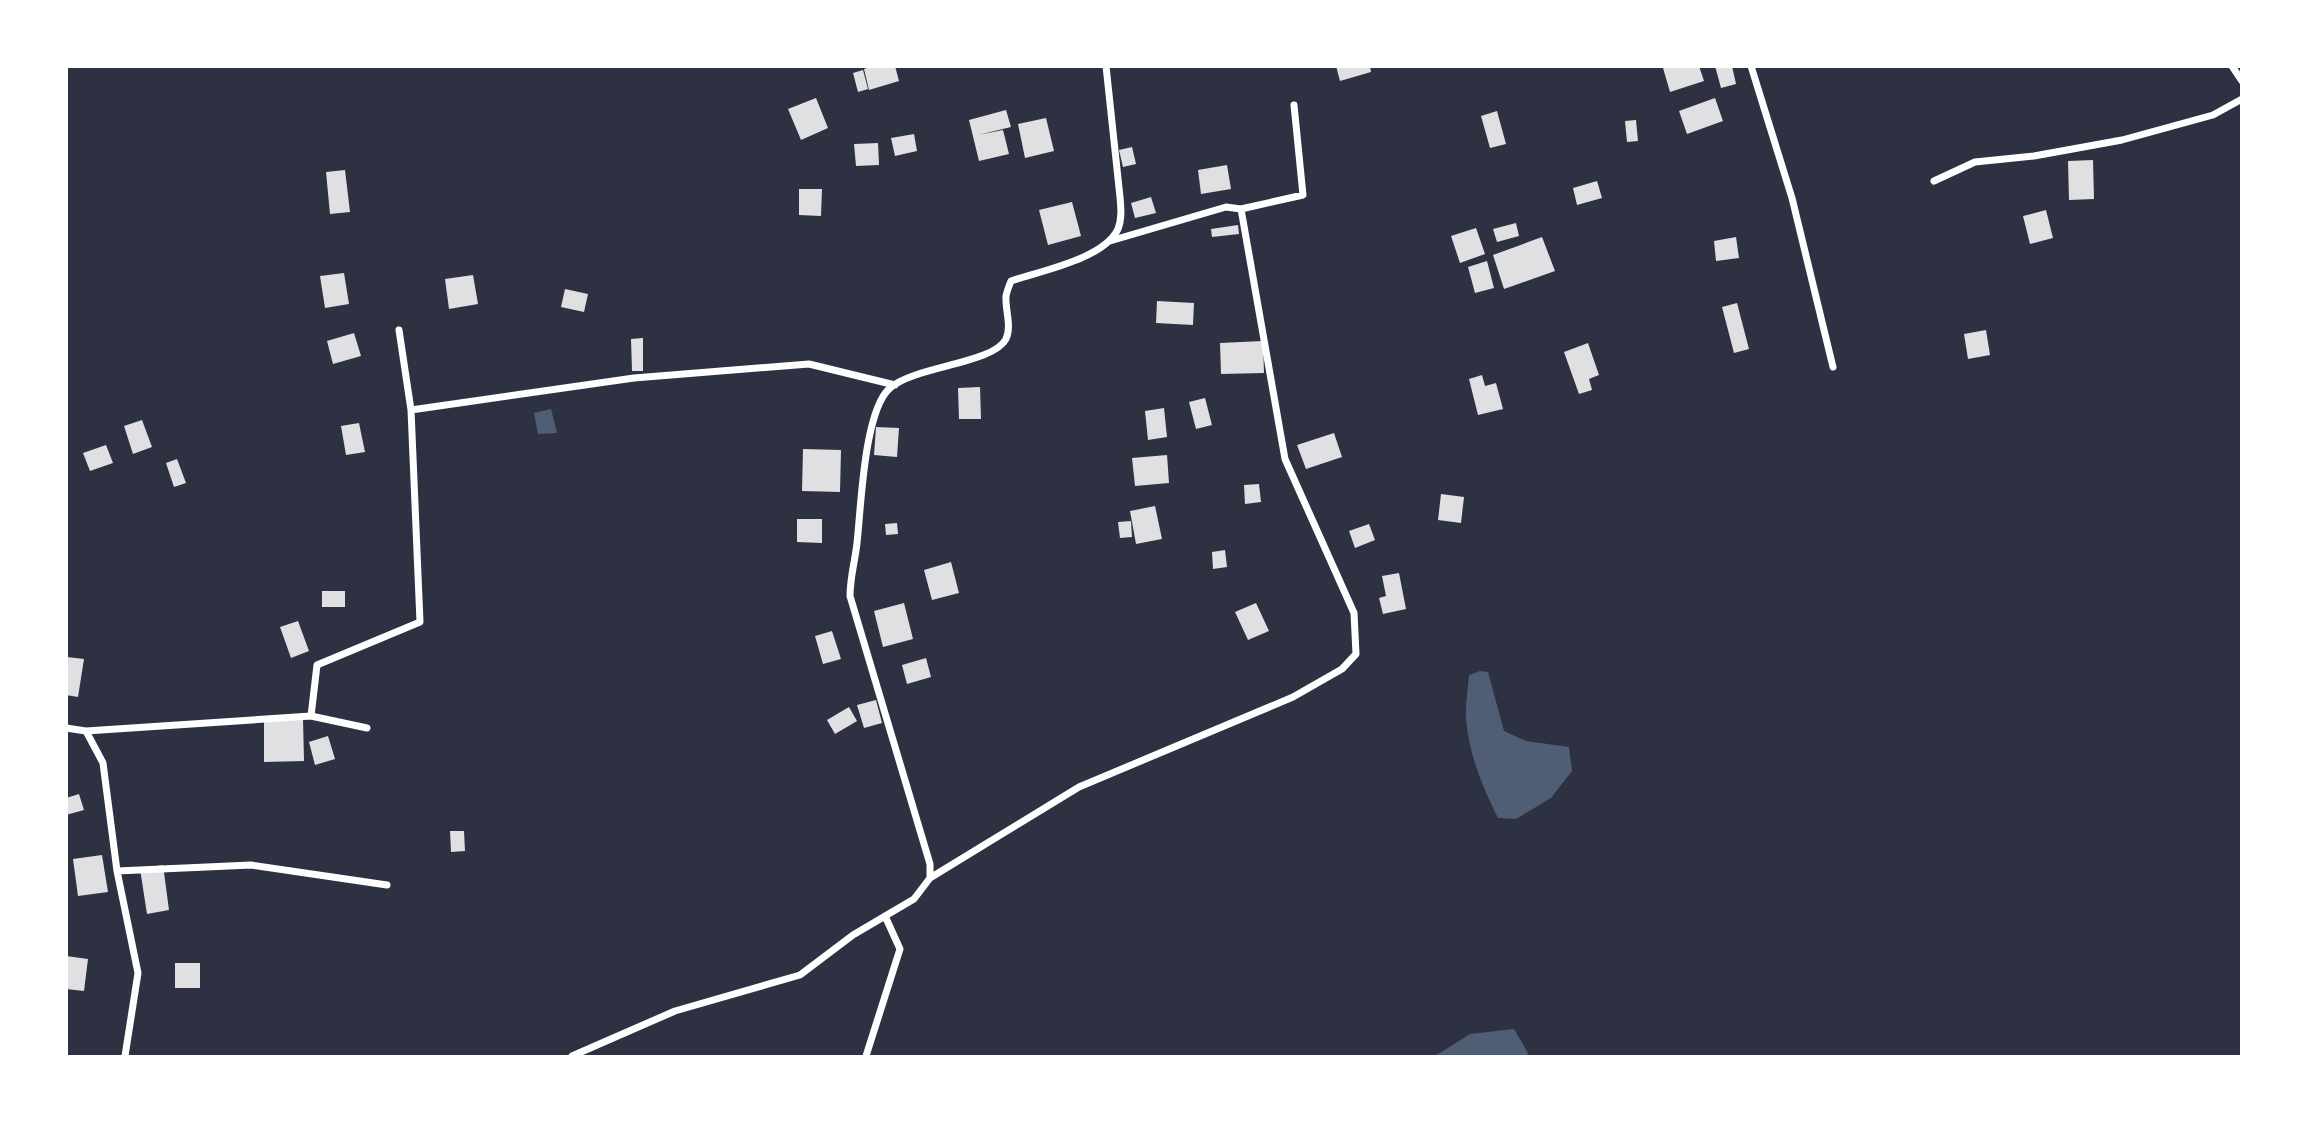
<svg xmlns="http://www.w3.org/2000/svg" width="2308" height="1123" font-family="'Nunito Sans',sans-serif">
  <rect width="100%" height="100%" fill="#2d3142"/>
  <!-- water -->
  <path fill="#4f5d75" d="M551,409L557,433L538,434L534,413Z
    M1480,671L1488,672L1504,731L1526,741L1569,747L1572,771L1551,798L1516,819L1498,818C1482,786 1469,754 1466,719C1465,705 1468,689 1469,675Z
    M1514,1029L1528,1053L1527,1056H1435L1470,1034Z"/>
  <!-- building -->
  <path fill="#e0e0e3" d="M873,66H895L899,81L869,90L864,69Z
    M1336,66H1370L1371,72L1340,81Z
    M1667,66H1699L1704,81L1670,92L1663,68Z
    M1715,66H1732L1736,84L1721,88Z
    M863,70L868,89L858,92L853,73Z
    M816,98L828,128L801,140L788,109Z
    M1715,98L1723,121L1687,134L1679,111Z
    M1006,110L1011,127L978,135L1003,130L1009,154L979,161L969,120Z
    M1497,111L1506,144L1490,148L1481,116Z
    M1046,118L1054,151L1025,158L1018,124Z
    M1636,120L1638,141L1627,142L1625,121Z
    M914,134L917,151L895,156L891,138Z
    M878,143L879,165L856,166L854,144Z
    M1132,147L1136,164L1123,167L1119,150Z
    M2093,160L2094,199L2069,200L2068,161Z
    M1227,165L1231,189L1201,194L1198,170Z
    M345,170L350,212L330,214L326,172Z
    M1597,181L1602,198L1577,205L1573,188Z
    M799,189H822L821,216L799,215Z
    M1151,197L1156,213L1135,218L1131,203Z
    M1072,202L1081,236L1048,245L1039,210Z
    M2046,210L2053,238L2030,244L2023,216Z
    M1516,223L1519,236L1497,242L1493,229Z
    M1238,225L1239,234L1212,237L1211,229Z
    M1476,228L1485,254L1460,263L1451,236Z
    M1542,237L1555,271L1504,289L1493,255Z
    M1736,237L1739,258L1716,261L1714,241Z
    M1487,261L1494,288L1475,293L1468,267Z
    M344,273L349,304L325,308L320,276Z
    M473,275L478,304L449,309L445,279Z
    M565,289L588,294L584,312L561,307Z
    M1157,301L1194,303L1193,325L1156,323Z
    M1737,303L1749,349L1734,353L1722,307Z
    M1986,330L1990,355L1968,359L1964,334Z
    M354,333L361,356L333,364L327,341Z
    M643,338V371H632L631,339Z
    M1263,341L1264,373L1221,374L1220,343Z
    M1588,343L1599,375L1589,379L1592,390L1579,394L1564,352Z
    M1482,375L1485,386L1496,383L1503,409L1478,415L1469,379Z
    M980,387L981,419H959L958,388Z
    M1205,398L1212,425L1196,429L1189,402Z
    M1164,408L1167,437L1148,440L1145,411Z
    M142,420L152,447L133,454L124,426Z
    M359,423L365,452L346,455L341,426Z
    M876,427L899,428L897,457L874,455Z
    M1334,433L1342,457L1306,469L1297,445Z
    M106,445L113,463L90,471L83,453Z
    M803,449L841,450L840,492L802,491Z
    M1167,455L1169,483L1135,486L1132,458Z
    M177,459L186,483L174,487L166,463Z
    M1259,484L1261,502L1245,504L1244,485Z
    M1441,494L1464,497L1461,523L1438,520Z
    M1155,506L1162,539L1136,544L1130,511Z
    M797,519H822V543L797,542Z
    M1131,521L1132,537L1120,538L1118,522Z
    M897,523L898,534L886,535L885,524Z
    M1369,524L1375,540L1355,548L1349,531Z
    M1225,550L1227,567L1213,569L1212,552Z
    M951,562L959,593L932,600L924,570Z
    M1399,573L1406,609L1383,614L1379,598L1386,596L1382,576Z
    M322,591H345V607H322Z
    M904,603L913,639L883,647L874,611Z
    M1256,603L1269,631L1248,640L1235,612Z
    M298,621L309,651L291,658L280,627Z
    M832,631L841,659L823,664L815,636Z
    M67,657L84,659L78,697L66,695Z
    M926,658L931,677L907,684L902,665Z
    M876,700L882,723L864,728L857,705Z
    M849,707L857,721L835,734L827,720Z
    M264,719H303L304,761L264,762Z
    M328,736L335,759L315,765L309,742Z
    M79,794L84,810L66,815V798Z
    M450,831H464L465,851L451,852Z
    M102,855L108,892L78,896L73,859Z
    M163,865L169,910L147,914L140,869Z
    M66,956L88,959L84,991L66,989Z
    M175,963H200V988H175Z"/>
  <g fill="none" stroke-linecap="round" stroke-linejoin="round">
    <!-- minor -->
    <path stroke="#fff" stroke-width="7" d="M1751,66L1792,198L1833,367
      M2232,66L2242,81
      M1934,181L1975,162L2034,156L2122,140L2213,115L2242,99
      M1241,209L1303,195L1294,105
      M399,330L411,410L634,378L809,364L895,385
      M311,716L317,665L420,622L411,410
      M66,728L86,731L103,763L117,871L138,973L125,1056
      M86,731L311,716L367,728
      M117,871L251,865L387,885
      M930,878L1079,787L1293,697L1342,669L1356,654L1354,613L1285,459L1241,209L1226,207L1110,241
      M572,1056L675,1011L800,975L853,935L914,899L930,878V864L850,596C850,578 855,561 857,543C861,508 864,410 890,388C915,366 993,364 1006,339C1012,326 1005,310 1006,296C1007,291 1009,286 1011,281C1040,271 1104,259 1118,229C1122,219 1121,208 1120,197L1106,66
      M866,1056L900,949L885,916"/>
  </g>
  <!-- border -->
  <rect width="2308" height="1123" fill="none" stroke="#ffffff" stroke-width="136"/>
</svg>
